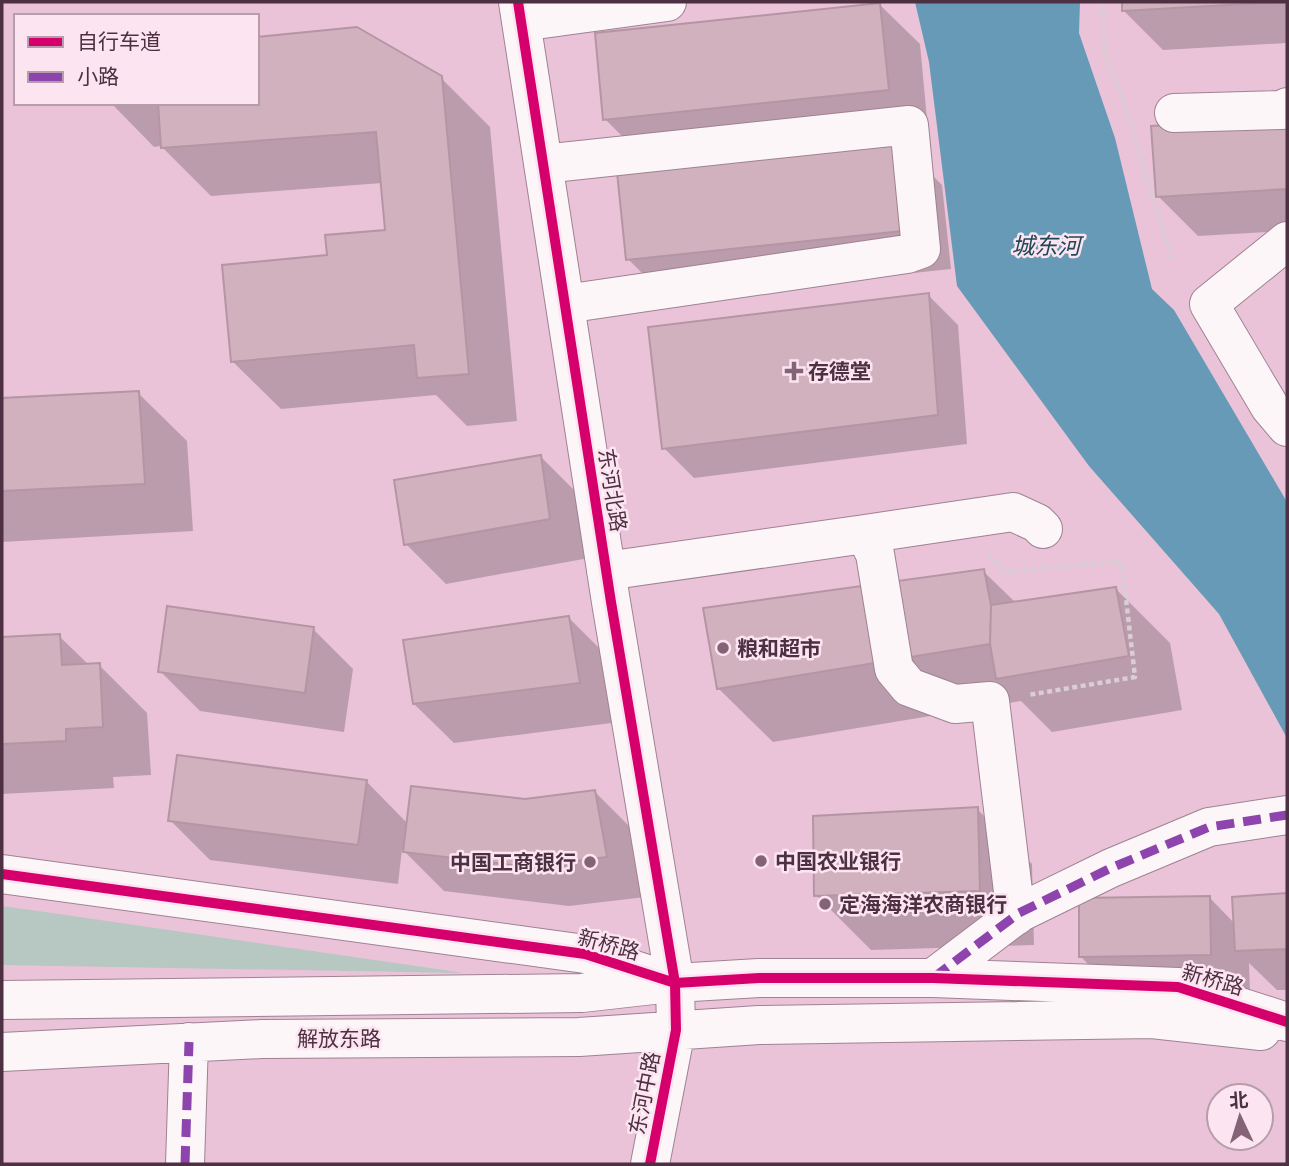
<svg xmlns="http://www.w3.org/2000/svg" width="1289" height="1166" font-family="'Asap Condensed','Noto Sans SC',sans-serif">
  <rect width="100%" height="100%" fill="#eac3d9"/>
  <!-- green -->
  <path fill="#b7c7c2" d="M2,906L59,914L464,973L2,965Z"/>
  <!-- water -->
  <path fill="#669ab6" d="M915,2H1080L1079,33L1115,138L1152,289L1174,310L1287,502V738L1219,614L1089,466L957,286L929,62Z"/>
  <!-- shadow -->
  <path fill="#0003" d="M1123,2H1287V43L1163,50L1123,10Z
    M880,5L920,44L928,130L645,159L605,119Z
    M441,78L490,127L517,421L467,426L436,395L281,409L232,361L329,256L387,232L382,183L211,196L161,146L154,147L111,103H257Z
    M1287,121V231L1198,236L1158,196Z
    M902,145L942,185L951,269L668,299L628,259Z
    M928,295L958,325L967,444L694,478L664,448Z
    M138,393L187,441L193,531L2,542V400Z
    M541,457L581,497L589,558L446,584L406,544Z
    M983,571L1016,603L1116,589L1170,643L1182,710L1052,732L1021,701L773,742L718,688Z
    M569,618L609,658L619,722L454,743L414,704Z
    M313,629L353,669L344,732L200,711L160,671Z
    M59,636L89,665H99L147,713L151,775L113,777L114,788L2,794V639Z
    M366,781L408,824L525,801L595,792L635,832L645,897L569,906L444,891L402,849L398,884L210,860L170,820Z
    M977,809L1032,864L1034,945L871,950L816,895Z
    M1287,895V990H1277L1249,963L1250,994L1121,997L1081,957L1209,897L1235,924L1234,898Z"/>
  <!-- building -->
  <path fill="#d2b1be" stroke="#b595a3" stroke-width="2" d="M1122,2H1279L1122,11Z
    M880,3L889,90L603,120L595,33Z
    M357,27L442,76L469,374L417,378L414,345L231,362L222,265L327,255L325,235L385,230L376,132L161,148L158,103H257V37Z
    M1287,119V189L1156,197L1151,126Z
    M903,143L912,230L626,260L617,172Z
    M929,293L938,415L662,449L648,327Z
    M139,391L145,484L2,491V398Z
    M541,455L550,519L404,545L394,480Z
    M984,569L991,605L990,644L717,689L703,608Z
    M1116,587L1129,656L996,679L990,644L991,605Z
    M167,606L314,627L305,693L158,672Z
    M569,616L580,683L413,704L403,640Z
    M60,634L62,665L100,663L103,727L66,729V741L2,744V637Z
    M177,755L367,780L358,845L168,821Z
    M411,786L525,799L595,790L607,857L528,867L403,852Z
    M978,807L980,891L814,896L813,816Z
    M1287,893V949L1235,951L1232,897Z
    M1210,896L1211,955L1079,957V898Z"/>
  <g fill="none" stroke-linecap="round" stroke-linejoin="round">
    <!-- minor casing -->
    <g stroke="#9f8292" stroke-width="40">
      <path id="minor" d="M518,2L611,602L675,983L676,1030L650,1164
        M521,22L667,2
        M1174,113L1282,110L1287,107
        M543,164L909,125L921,249L907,254L565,304
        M1287,241L1209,304L1270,407L1287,427
        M865,534L1013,512L1037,523L1043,529
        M606,571L865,534L875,554L894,669L909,687L955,704L990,701L1016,916
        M2,874L585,954L675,983L759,978H933L1178,987L1287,1022
        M933,978L1019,913L1111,868L1209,827L1287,815
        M2,1000L582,993L662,984
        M2,1052L262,1039L579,1037L759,1025L1152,1019L1261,1031
        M185,1164L189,1042"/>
    </g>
    <!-- path -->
    <path stroke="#d9ced4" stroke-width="4.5" stroke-dasharray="5 3.5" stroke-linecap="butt" d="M1102,2L1105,55L1123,100L1173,262
      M989,554L1004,572L1114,562L1122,564L1135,677L1028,695"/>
    <!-- minor -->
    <use href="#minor" stroke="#fcf6f9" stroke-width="38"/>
    <!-- quiet -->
    <path stroke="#8e44ad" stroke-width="9" stroke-dasharray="18 9" stroke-linecap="butt" d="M933,978L1019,913L1111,868L1209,827L1287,815
      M185,1164L189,1042"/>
    <!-- cycleway casing -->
    <g stroke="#fce5f1" stroke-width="15">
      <path id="cycleway" d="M518,2L611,602L675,983L676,1030L650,1164
        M2,874L585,954L675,983L759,978H933L1178,987L1287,1022"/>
    </g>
    <!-- cycleway -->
    <use href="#cycleway" stroke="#d6006c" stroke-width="10"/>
  </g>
  <!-- markers -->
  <g fill="#846376" stroke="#fce5f1" stroke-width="2.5">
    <path d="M790.5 360.5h7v7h7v7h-7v7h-7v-7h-7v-7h7z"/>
    <circle cx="723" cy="648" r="7"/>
    <circle cx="761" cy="861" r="7"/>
    <circle cx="590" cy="862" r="7"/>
    <circle cx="825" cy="904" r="7"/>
  </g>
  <g text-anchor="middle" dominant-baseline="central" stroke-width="5" stroke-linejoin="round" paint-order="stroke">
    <!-- poi labels -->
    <g font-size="21" font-weight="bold" fill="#4d3041" stroke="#fce5f1" text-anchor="start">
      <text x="808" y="371">存德堂</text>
      <text x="737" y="648">粮和超市</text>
      <text x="775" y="861">中国农业银行</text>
      <text x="576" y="862" text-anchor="end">中国工商银行</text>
      <text x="839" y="904">定海海洋农商银行</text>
    </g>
    <!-- street labels -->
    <g font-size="21" fill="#4d3041" stroke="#fce5f1">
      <text transform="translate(613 490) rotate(81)">东河北路</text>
      <text transform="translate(609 944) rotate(15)">新桥路</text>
      <text transform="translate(1213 979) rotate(16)">新桥路</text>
      <text x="339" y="1038">解放东路</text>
      <text transform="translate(644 1093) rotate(-79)">东河中路</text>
    </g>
    <!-- water labels -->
    <g font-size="23" font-style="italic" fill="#214857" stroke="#fce5f1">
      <text x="1046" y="246">城东河</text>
    </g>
  </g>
  <!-- border -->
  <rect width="1289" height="1166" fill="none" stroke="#4d3041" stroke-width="7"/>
  <!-- legend -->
  <rect x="14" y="14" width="245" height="91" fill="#fce5f1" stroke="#b69dab" stroke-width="2"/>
  <rect x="28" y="37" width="35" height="10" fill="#d6006c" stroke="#b69dab" stroke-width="2"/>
  <text x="77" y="49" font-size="21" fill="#4d3041">自行车道</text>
  <rect x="28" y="72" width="35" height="10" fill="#8e44ad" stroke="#b69dab" stroke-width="2"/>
  <text x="77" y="84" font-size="21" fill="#4d3041">小路</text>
  <!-- north arrow -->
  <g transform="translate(1240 1117) rotate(356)"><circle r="33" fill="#fce5f1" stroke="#b69dab" stroke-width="2"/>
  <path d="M0-5L12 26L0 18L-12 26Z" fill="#846376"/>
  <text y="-10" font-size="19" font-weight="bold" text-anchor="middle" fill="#4d3041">北</text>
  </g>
</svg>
